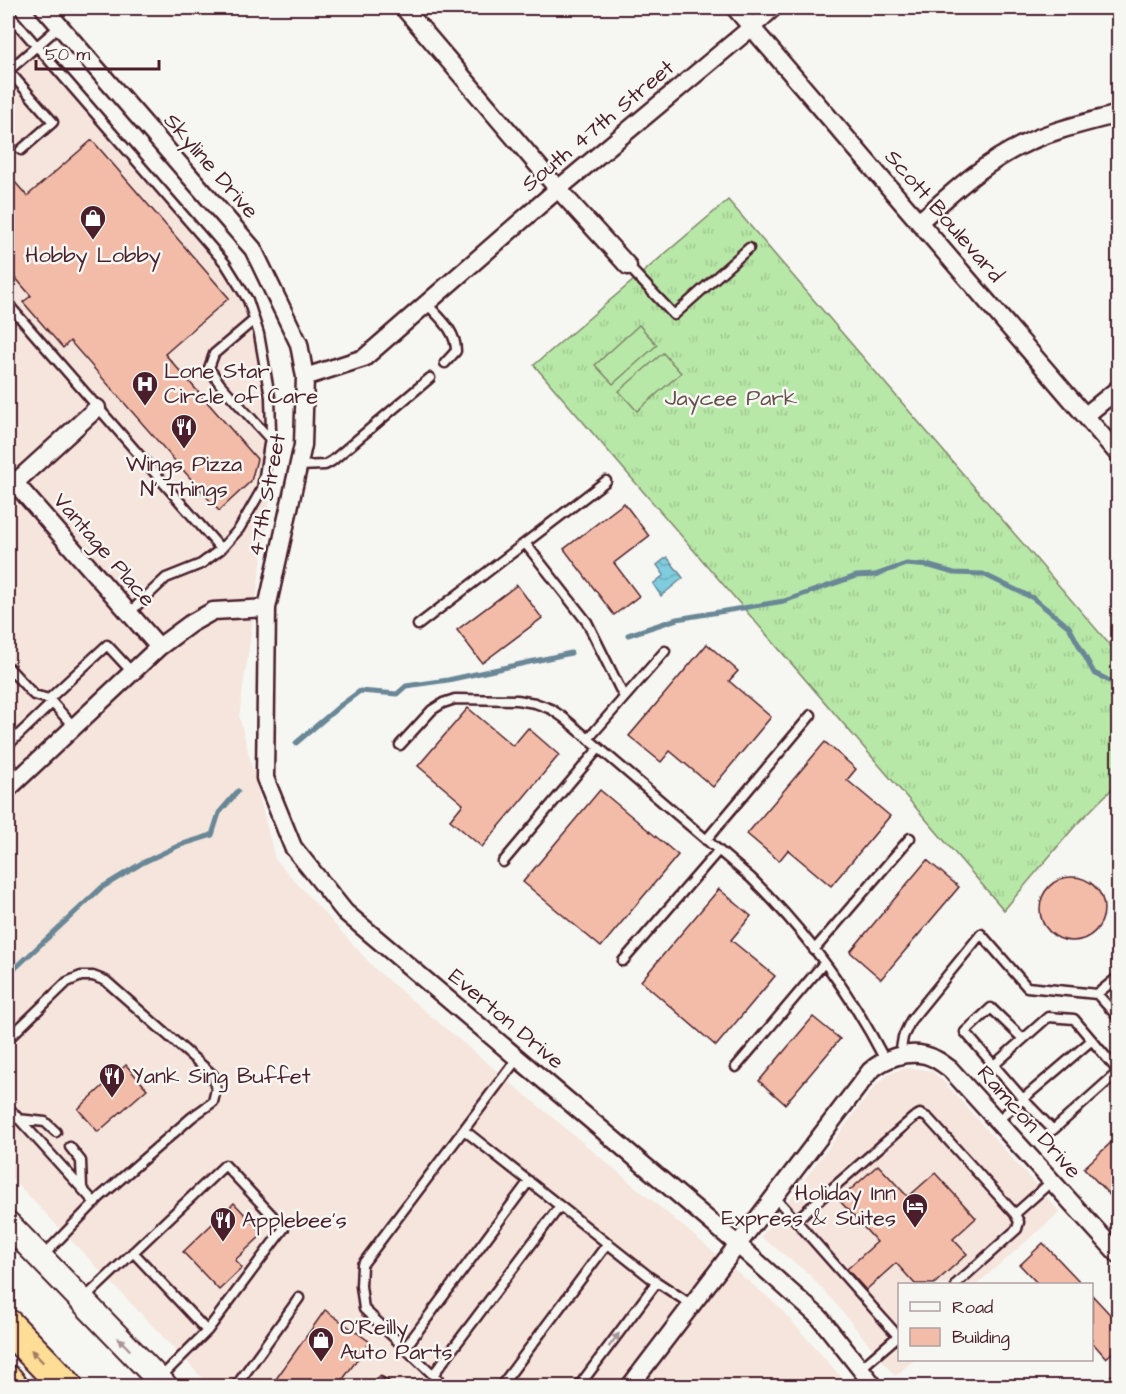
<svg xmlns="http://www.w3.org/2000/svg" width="1126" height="1394" font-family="'Architects Daughter',sans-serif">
  <defs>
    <pattern id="grass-tufts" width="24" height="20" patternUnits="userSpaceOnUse" patternTransform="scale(1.5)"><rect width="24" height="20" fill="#b7e8a7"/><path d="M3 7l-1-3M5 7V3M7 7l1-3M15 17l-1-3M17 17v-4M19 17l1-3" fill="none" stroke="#9fc790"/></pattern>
    <pattern id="water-waves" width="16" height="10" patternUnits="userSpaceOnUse" patternTransform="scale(1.5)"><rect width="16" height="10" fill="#7eccdd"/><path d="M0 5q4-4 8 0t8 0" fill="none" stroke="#6eafbe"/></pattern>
  </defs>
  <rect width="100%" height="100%" fill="#f6f6f2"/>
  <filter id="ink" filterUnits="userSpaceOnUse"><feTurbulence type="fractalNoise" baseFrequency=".0167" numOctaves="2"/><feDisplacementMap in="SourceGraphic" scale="12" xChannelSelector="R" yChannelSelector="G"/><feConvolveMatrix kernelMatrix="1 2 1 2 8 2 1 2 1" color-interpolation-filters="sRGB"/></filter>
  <g filter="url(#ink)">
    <!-- built -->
    <path fill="#f5e5dc" d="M8,8H11L232,266L269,369L273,481L239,716L275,859L377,971L777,1305L849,1386H210L8,1174Z
      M904,1068L921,1069L932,1071L945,1083L1060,1212L977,1284H900V1360H914L895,1376L836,1304L808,1273L761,1237L876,1085L889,1074Z"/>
    <!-- grass -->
    <path fill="url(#grass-tufts)" stroke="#808469" stroke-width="1.5" d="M728,200L1115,651L1118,648V783L1076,825L1004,910L534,365Z"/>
    <!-- pitch -->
    <path fill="#b7e8a7" stroke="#808469" stroke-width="1.5" d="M639,325L657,345L613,384L595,365Z
      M663,353L681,373L637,411L619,391Z"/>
    <!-- water -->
    <path fill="url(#water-waves)" stroke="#698796" stroke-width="1.5" d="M667,557L683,578L661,596L653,584L664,575L657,565Z"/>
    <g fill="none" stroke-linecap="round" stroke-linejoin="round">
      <!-- stream -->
      <path stroke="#698796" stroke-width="5" d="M628,635L677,619L784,601L856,576L875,575L906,564L930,566L954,573L983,574L1033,598L1069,627L1094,673L1118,685
        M296,743L341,705L360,691L397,694L406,686L448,680L571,653
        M8,975L101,888L142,863L180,845L212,835L219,813L238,791"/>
    </g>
    <!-- building -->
    <path fill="#f3bca8" stroke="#4a1f2b" stroke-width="1.5" d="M92,140L229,298L165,354L257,459L251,481L219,511L70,341L63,348L23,302L31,296L8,269V174L27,196Z
      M624,503L649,536L614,563L639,596L614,615L564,549Z
      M517,585L542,618L482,663L457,630Z
      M707,644L738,671L729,681L771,717L713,787L670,751L661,762L629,736Z
      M468,708L513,746L528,728L559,755L482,847L450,820L463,804L418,766Z
      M825,742L856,769L847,780L890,816L831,886L788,850L779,861L747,834Z
      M600,790L678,855L601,947L523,882Z
      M927,860L959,887L881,979L850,952Z
      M1040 909a32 32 0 1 1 64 0a32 32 0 1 1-64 0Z
      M719,889L751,916L731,940L775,976L716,1046L641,981Z
      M813,1017L840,1039L785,1104L759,1081Z
      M126,1065L147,1089L98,1132L78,1109Z
      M1119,1135V1205L1084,1168Z
      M878,1165L908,1197L935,1173L976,1218L953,1239L967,1254L934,1284H915L896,1263L866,1290L847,1269L877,1242L839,1200Z
      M234,1203L263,1234L235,1260L242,1268L219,1290L183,1252Z
      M1043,1243L1082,1284H1038L1020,1265Z
      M1092,1295L1119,1324V1347L1106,1358L1092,1342Z
      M325,1310L370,1342L338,1386H271Z"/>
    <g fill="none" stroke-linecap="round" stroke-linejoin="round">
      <!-- lane casing -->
      <g stroke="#4a1f2b" stroke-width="13">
        <path id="lane" d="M8,13L225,263L248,300L259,334L270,397L271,431L262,489L239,529L221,549L201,564L166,578L129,613
          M8,70L53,122L21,150
          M8,71L60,26
          M628,266L674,315L749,248
          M8,304L221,549
          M427,304C440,318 456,331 456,351L445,363
          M254,320L214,354L209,368L220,384L270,439
          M298,466L325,465L332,461L430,378
          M606,481L525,543L587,622L624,697
          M418,625L525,543
          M8,667L34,695L49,699
          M74,727L49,699L107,645L132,672
          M588,739L665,651
          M8,745L52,703
          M400,745L432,710L443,703L455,699L517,700L535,703L551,709L564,718L751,878C805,931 851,994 885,1060
          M8,764L20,778
          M706,840L811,715
          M503,862L599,748
          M814,950L910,838
          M623,961L718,851
          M1097,994L1118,977
          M8,1039L67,982L81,976H93L106,981L213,1075L216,1089L213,1102L192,1117L100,1197L43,1256
          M1023,1039L991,1008L965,1032L1023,1099L1053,1130L1118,1072
          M900,1055L903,1037L911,1020L981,934L1027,987L1097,994L1118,1017
          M994,1065L1048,1017L1074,1019L1118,1071
          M736,1067L824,963
          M8,1107L95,1203
          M18,1119L45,1122L56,1132
          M997,1121L1092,1040
          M464,1130L651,1278L692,1305
          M70,1147L81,1161L82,1188
          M774,1196L898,1336L860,1369
          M1015,1214L1052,1181
          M796,1220L913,1118L920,1114L928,1118L1015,1214L1019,1222L1017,1229L956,1284
          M133,1252L207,1331
          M84,1299L225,1165L284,1228L207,1331L160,1378
          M405,1348L529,1181
          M433,1375L560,1206
          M380,1382L386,1386
          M236,1386L299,1298
          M445,1386L364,1309L361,1286L362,1265L517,1059
          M501,1386L608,1243
          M579,1386L657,1282"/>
      </g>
      <!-- street casing -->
      <g stroke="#4a1f2b" stroke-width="21">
        <path id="street" d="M44,8L253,249L299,344L305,377L303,445L267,608L265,778L293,847L345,912L737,1244L820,1318L874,1386
          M404,8L558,189L628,266
          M735,8L1118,454
          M919,222C951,194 983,163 1022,145C1052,130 1086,123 1118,114
          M305,377L364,358L558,189L752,27L773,8
          M1086,415L1118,389
          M15,483L159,647
          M8,489L97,408
          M8,789L159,647L190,624L213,611L267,608
          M630,1386L870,1071C885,1058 905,1051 925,1055C934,1057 942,1063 950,1069L1118,1254
          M1114,1386L1118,1383"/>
      </g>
      <!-- secondary casing -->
      <g stroke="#4a1f2b" stroke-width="28">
        <path id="secondary" d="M8,1224L165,1386"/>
      </g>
      <!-- highway casing -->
      <g stroke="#4a1f2b" stroke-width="36">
        <path id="highway" d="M8,1326L66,1386
          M8,1382L11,1386"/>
      </g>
      <!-- lane -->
      <use href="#lane" stroke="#f6f6f2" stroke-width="8"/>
      <!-- street -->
      <use href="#street" stroke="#f6f6f2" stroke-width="16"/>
      <!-- secondary -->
      <use href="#secondary" stroke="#f6f6f2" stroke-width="24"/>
      <!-- highway -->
      <use href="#highway" stroke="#fedd96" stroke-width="32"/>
    </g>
    <!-- one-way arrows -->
    <defs><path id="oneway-solid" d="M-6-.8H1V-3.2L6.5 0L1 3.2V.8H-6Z" transform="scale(1.5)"/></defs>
    <g fill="#a99598">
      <use href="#oneway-solid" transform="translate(614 1340) rotate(-53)"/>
      <use href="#oneway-solid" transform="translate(124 1344) rotate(-134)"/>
    </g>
    <use fill="#a47e60" href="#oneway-solid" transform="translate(37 1356) rotate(-134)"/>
  </g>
  <!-- icons -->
  <defs>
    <g id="shop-pin" transform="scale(1.35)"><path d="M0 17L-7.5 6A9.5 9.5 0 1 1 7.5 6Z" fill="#4a1f2b" stroke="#f6f6f2"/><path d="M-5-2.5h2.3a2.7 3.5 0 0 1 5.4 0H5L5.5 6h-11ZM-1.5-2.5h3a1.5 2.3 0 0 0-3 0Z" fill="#fff"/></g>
    <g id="hospital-pin" transform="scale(1.35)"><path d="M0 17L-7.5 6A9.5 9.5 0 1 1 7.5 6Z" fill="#4a1f2b" stroke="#f6f6f2"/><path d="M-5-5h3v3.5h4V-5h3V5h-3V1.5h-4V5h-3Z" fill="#fff"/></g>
    <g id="restaurant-pin" transform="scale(1.35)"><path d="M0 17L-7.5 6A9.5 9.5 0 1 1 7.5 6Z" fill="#4a1f2b" stroke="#f6f6f2"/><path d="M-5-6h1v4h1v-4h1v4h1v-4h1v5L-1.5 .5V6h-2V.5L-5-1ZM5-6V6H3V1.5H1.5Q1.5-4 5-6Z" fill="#fff"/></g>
    <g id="hotel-pin" transform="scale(1.35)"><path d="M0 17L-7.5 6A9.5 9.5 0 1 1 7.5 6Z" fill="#4a1f2b" stroke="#f6f6f2"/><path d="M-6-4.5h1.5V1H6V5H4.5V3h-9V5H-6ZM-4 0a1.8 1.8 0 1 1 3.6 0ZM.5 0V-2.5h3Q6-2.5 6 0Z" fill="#fff"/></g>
  </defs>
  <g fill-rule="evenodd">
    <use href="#shop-pin" x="93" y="218"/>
    <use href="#hospital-pin" x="145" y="384"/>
    <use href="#restaurant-pin" x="184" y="427"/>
    <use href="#restaurant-pin" x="112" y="1076"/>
    <use href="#hotel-pin" x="915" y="1206"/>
    <use href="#restaurant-pin" x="223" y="1220"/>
    <use href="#shop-pin" x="321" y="1340"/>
  </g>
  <g text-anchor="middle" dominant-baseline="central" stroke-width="5" stroke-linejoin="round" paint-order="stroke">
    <!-- street labels -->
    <g font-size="22" fill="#4a1f2b" stroke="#f6f6f2">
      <text transform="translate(598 126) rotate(-40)">South 47th Street</text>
      <text transform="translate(211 166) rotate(49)">Skyline Drive</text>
      <text transform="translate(944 216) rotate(49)">Scott Boulevard</text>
      <text transform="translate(267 495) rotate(-79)">47th Street</text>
      <text transform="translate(104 550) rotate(49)">Vantage Place</text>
      <text transform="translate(506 1019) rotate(40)">Everton Drive</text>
      <text transform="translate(1029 1122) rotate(48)">Ramcon Drive</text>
    </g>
    <!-- poi labels -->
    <g font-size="22" fill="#4a1f2b" stroke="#f6f6f2" text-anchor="start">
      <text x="93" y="255" text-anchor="middle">Hobby Lobby</text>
      <text x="164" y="371">Lone Star<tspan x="164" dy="25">Circle of Care</tspan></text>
      <text x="184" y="464" text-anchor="middle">Wings Pizza<tspan x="184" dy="25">N' Things</tspan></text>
      <text x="132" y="1076">Yank Sing Buffet</text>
      <text x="896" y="1193" text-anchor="end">Holiday Inn<tspan x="896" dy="25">Express &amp; Suites</tspan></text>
      <text x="242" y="1220">Applebee's</text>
      <text x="340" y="1327">O'Reilly<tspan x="340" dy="25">Auto Parts</tspan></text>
    </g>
    <!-- park labels -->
    <g font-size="22" fill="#65514a" stroke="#f6f6f2">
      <text x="731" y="398">Jaycee Park</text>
    </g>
  </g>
  <!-- margin -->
  <rect width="1126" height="1394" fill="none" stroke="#f6f6f2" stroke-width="30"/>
  <rect x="15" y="15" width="1096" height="1364" fill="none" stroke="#4a1f2b" stroke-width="2" filter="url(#ink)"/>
  <!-- legend -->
  <rect x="898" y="1283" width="195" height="78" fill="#f6f6f2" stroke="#b1a0a2" stroke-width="1.5"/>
  <rect x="910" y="1302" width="30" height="9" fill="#f6f6f2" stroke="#b1a0a2" stroke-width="1.5"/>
  <text x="952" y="1313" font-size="18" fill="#4a1f2b">Road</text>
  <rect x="910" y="1328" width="30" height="18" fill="#f3bca8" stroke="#b1a0a2" stroke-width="1.5"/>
  <text x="952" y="1343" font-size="18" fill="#4a1f2b">Building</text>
  <!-- scale -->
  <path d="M36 60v9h123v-9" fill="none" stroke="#4a1f2b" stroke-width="3"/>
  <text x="45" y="60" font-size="18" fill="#4a1f2b" stroke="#f6f6f2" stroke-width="4.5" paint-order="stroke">50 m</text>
</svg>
